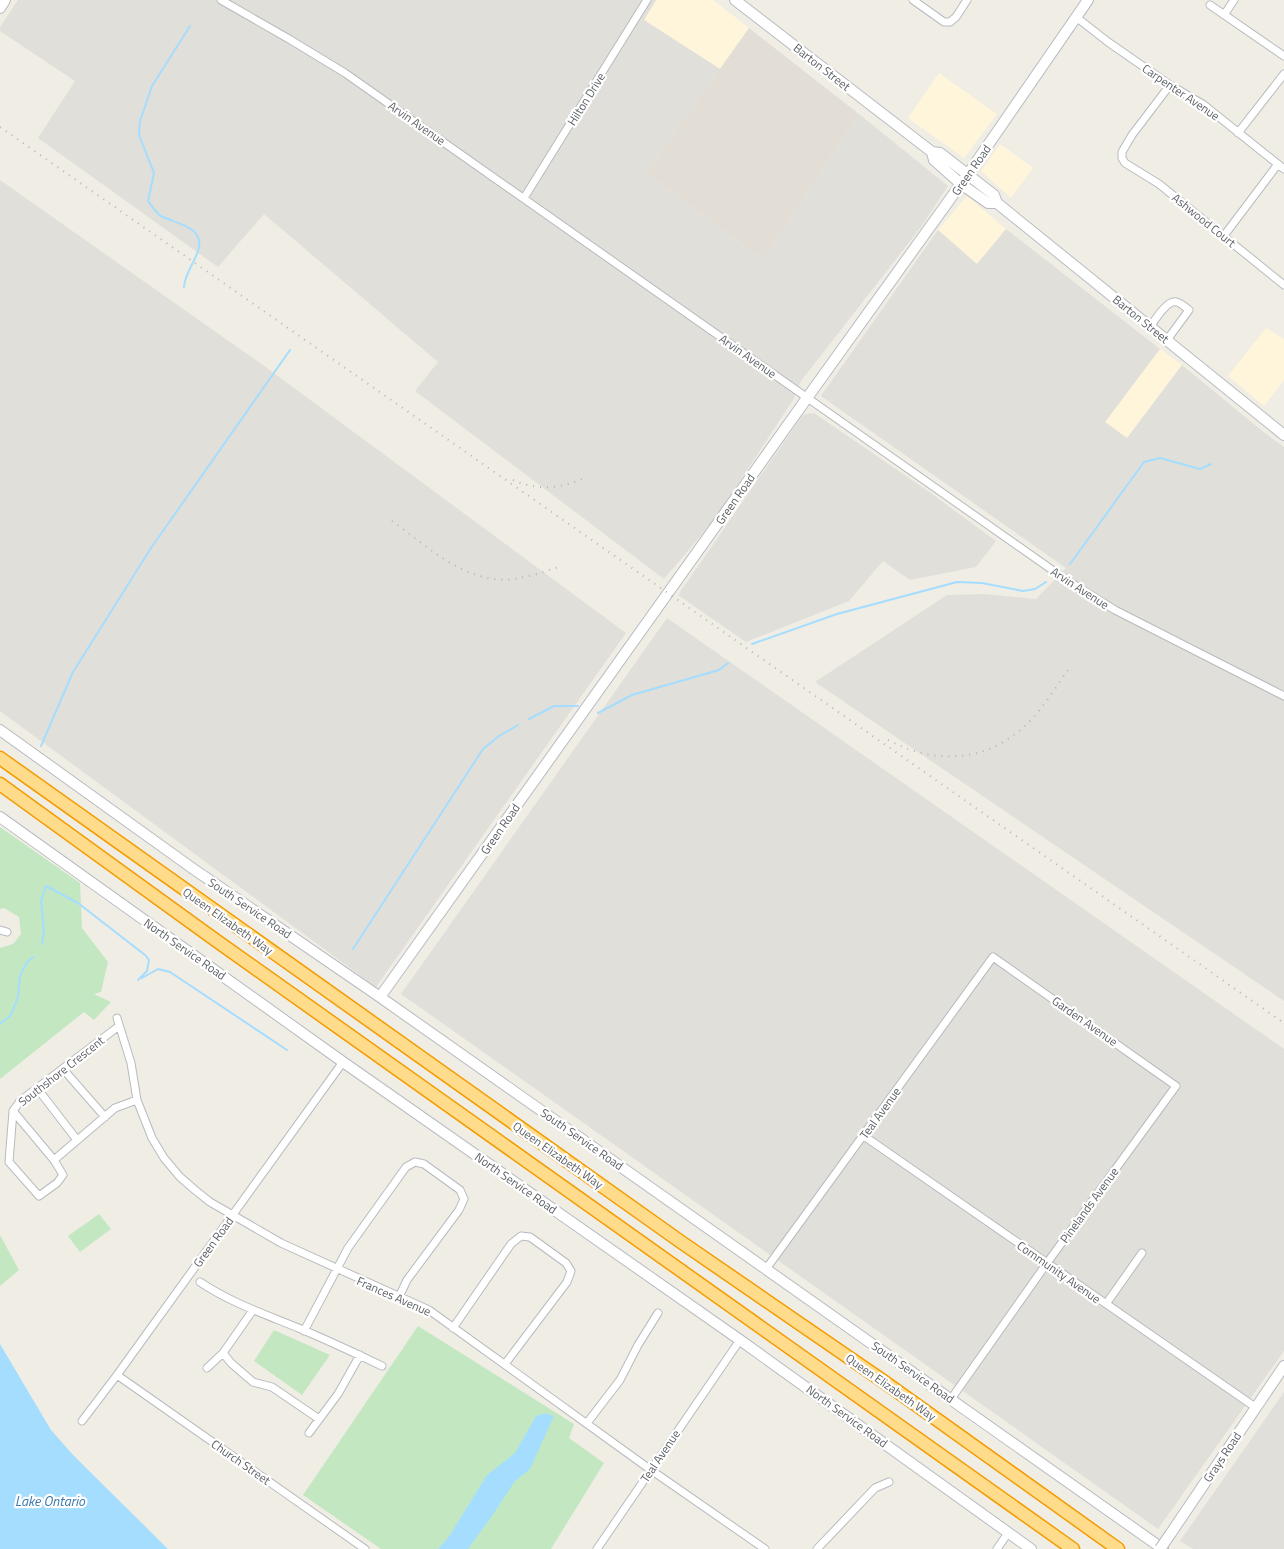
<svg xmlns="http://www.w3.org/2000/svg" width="1284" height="1549" font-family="'Titillium Web',sans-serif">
  <rect width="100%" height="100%" fill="#f0ede5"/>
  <!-- commercial -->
  <path fill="#fff5db" d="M656,0H713L749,28L720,69L644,20Z
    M939,73L997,114L964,158L908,118Z
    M1000,144L1033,168L1011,198L981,171Z
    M967,196L1006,229L977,264L938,230Z
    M1266,328L1284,339V380L1264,406L1228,376Z
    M1160,349L1182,365L1127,438L1105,422Z"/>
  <!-- industrial -->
  <path fill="#e1dfd9" d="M18,0H656L644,20L720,69L646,173L763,260L859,114L948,186L921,227L801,381L793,400L715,519L664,579L415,391L438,362L264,214L218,267L38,138L75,81L0,31V27Z
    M0,180L267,368L626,633L376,987L0,711Z
    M1006,229L1160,349L1105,422L1127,438L1182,365L1266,434L1284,447V1001L815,682L947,595L984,594L1036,599L1066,568L821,396L938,230L977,264Z
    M814,413L932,494L996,541L976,567L910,580L883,561L849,601L746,642L678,595L802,416L806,414Z
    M667,618L1284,1049V1351L1158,1529L401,994Z
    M1284,1392V1549H1193L1180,1541Z"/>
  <!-- education -->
  <path fill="#e2ded6" d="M749,28L859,114L763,260L646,173Z"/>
  <!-- green -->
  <path fill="#c3e8c1" d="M0,827L80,883L82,928L108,962L101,992L94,994L111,1002L94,1020L84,1012L0,1079V948L13,944L21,934L19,917L4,908L0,909Z
    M99,1214L111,1229L80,1252L68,1236Z
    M0,1235L19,1270L0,1286Z
    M418,1326L574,1424L569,1438L604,1463L551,1549H381L303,1495Z
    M274,1330L330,1355L302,1395L254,1361Z"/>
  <!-- water -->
  <path fill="#a5ddff" d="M0,1344L51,1430L74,1456L168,1549H0Z
    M545,1413L554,1416L530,1469L515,1481L494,1513L468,1549H438L448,1538L487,1475L515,1453L536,1416Z"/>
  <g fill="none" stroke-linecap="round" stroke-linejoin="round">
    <!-- stream -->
    <path stroke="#a5ddff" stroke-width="2" d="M184,287C185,273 194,264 198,251C206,227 177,224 161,216C156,213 152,206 148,201L154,173L139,135L140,121L152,86L190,26
      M1070,564L1144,462L1160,458L1200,469L1211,464
      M752,644L837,614L957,582L982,583L1023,591L1035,589L1046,582
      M598,713L632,695L719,670L728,663
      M529,719L554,706H578
      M41,746L73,672L151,548L290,350
      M42,944L44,931L41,901L46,886L78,903L145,955L149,960L147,971L138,980
      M353,949L483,749L499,736L518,725
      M142,978L158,969L170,972L287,1050
      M0,1024L11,1015L18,997L20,976L27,962L33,957"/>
    <!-- street casing -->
    <g stroke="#b7bbbf" stroke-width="9">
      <path id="street" d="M221,0L289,39L345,73L1065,579L1115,610L1284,696
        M913,0L944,22H950L956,17L967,0
        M1210,5L1284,56
        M1224,15L1234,0
        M1076,17L1108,42L1170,85L1204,105L1284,169
        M1170,85L1132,135L1122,152V158L1125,163L1159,184L1284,285
        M1238,133L1284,74
        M524,198L647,0
        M1223,237L1278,164
        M1150,327C1155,320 1167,300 1176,302C1180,302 1186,308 1189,310L1167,340
        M0,930L7,932
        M117,1018L131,1063L137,1100L152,1138L164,1158L180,1177L195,1190L210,1202L281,1243L429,1310L651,1470L765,1549
        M119,1026L20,1101L13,1111L9,1162L39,1196L57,1183L63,1175L54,1160L115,1108L137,1100
        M63,1069L105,1117
        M37,1088L77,1140
        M13,1111L54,1160
        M864,1136L1255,1407
        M766,1269L993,957L1176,1086L1047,1263L951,1399
        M200,1282C231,1303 267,1315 301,1329C329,1341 355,1353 382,1366
        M1106,1304L1142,1253
        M453,1328L511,1244L521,1236L530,1237L566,1263L571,1271L567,1282L505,1364
        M304,1331L348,1248L406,1167L415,1162L424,1164L460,1190L464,1199L459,1210L407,1280L399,1297
        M223,1353L231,1363L253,1382L272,1387L319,1419
        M207,1368L223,1353L253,1310
        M117,1375L365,1549
        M82,1421L117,1375L343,1062
        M587,1423L620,1380L638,1345L658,1313
        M309,1433L338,1394L360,1355
        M597,1549L740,1340
        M817,1549L875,1488L889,1482
        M997,1549L1008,1533"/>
    </g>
    <!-- secondary casing -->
    <g stroke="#b8bcc1" stroke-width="12">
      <path id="secondary" d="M735,0L932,152L934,160L961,184L988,203H997
        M0,8L5,0
        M932,152L940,153L994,195L997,203L1284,435
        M0,730L192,868L380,997L1163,1549
        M0,817L343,1062L740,1340L1031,1549
        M380,997L807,398L968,174L1088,0
        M1171,1533L1284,1366"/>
    </g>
    <!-- highway casing -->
    <g stroke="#f49b00" stroke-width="15">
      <path id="highway" d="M0,758L681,1242L883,1381L1118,1549
        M0,784L214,939L1073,1549"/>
    </g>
    <!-- street -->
    <use href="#street" stroke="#fff" stroke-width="7"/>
    <!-- secondary -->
    <use href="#secondary" stroke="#fff" stroke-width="10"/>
    <!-- highway -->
    <use href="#highway" stroke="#ffdc8c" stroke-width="12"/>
    <!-- rail -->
    <path stroke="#b4b5b6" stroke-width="2" stroke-dasharray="1 6" stroke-linecap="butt" d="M0,127L1284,1023
      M513,480C537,491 563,489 586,477
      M392,521C427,546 467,585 513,579C530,577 546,571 562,566
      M888,740C937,766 989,762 1029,722C1045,706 1057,685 1070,667"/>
    <!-- secondary-bridge casing -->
    <g stroke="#b8bcc1" stroke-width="12" stroke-linecap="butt">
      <path id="secondary-bridge" d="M1160,1549L1171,1533"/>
    </g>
    <!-- secondary-bridge -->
    <use href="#secondary-bridge" stroke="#fff" stroke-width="10"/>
  </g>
  <g text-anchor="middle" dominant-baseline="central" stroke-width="4.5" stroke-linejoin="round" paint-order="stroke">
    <!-- street labels -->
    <g font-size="12" fill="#5d6166" stroke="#fff">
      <text transform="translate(822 67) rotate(38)">Barton Street</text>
      <text transform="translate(1181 92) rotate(34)">Carpenter Avenue</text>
      <text transform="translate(586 99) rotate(-58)">Hilton Drive</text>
      <text transform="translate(417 123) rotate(35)">Arvin Avenue</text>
      <text transform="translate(971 170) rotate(-55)">Green Road</text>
      <text transform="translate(1204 220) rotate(39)">Ashwood Court</text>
      <text transform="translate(1141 319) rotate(39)">Barton Street</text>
      <text transform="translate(748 356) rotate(35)">Arvin Avenue</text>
      <text transform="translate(735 499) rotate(-55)">Green Road</text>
      <text transform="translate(1080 588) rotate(33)">Arvin Avenue</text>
      <text transform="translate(500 829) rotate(-55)">Green Road</text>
      <text transform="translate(250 908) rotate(34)">South Service Road</text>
      <text transform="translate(228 921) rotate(35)">Queen Elizabeth Way</text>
      <text transform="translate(185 949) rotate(35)">North Service Road</text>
      <text transform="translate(1085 1021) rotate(35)">Garden Avenue</text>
      <text transform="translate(61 1071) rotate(-38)">Southshore Crescent</text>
      <text transform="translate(880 1113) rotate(-54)">Teal Avenue</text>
      <text transform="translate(582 1139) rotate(35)">South Service Road</text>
      <text transform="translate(558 1155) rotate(35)">Queen Elizabeth Way</text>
      <text transform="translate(516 1183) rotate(35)">North Service Road</text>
      <text transform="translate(1089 1205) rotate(-54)">Pinelands Avenue</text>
      <text transform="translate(213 1242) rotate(-54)">Green Road</text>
      <text transform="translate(1059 1272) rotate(35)">Community Avenue</text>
      <text transform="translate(394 1296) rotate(24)">Frances Avenue</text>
      <text transform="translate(913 1372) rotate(35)">South Service Road</text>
      <text transform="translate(891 1387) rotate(35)">Queen Elizabeth Way</text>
      <text transform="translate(847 1416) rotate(36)">North Service Road</text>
      <text transform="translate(660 1456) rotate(-56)">Teal Avenue</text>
      <text transform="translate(1222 1457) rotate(-56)">Grays Road</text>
      <text transform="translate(241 1462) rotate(35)">Church Street</text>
    </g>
    <!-- water labels -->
    <g font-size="14" font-style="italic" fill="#3c79ad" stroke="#fff">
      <text x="50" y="1500">Lake Ontario</text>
    </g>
  </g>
</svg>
